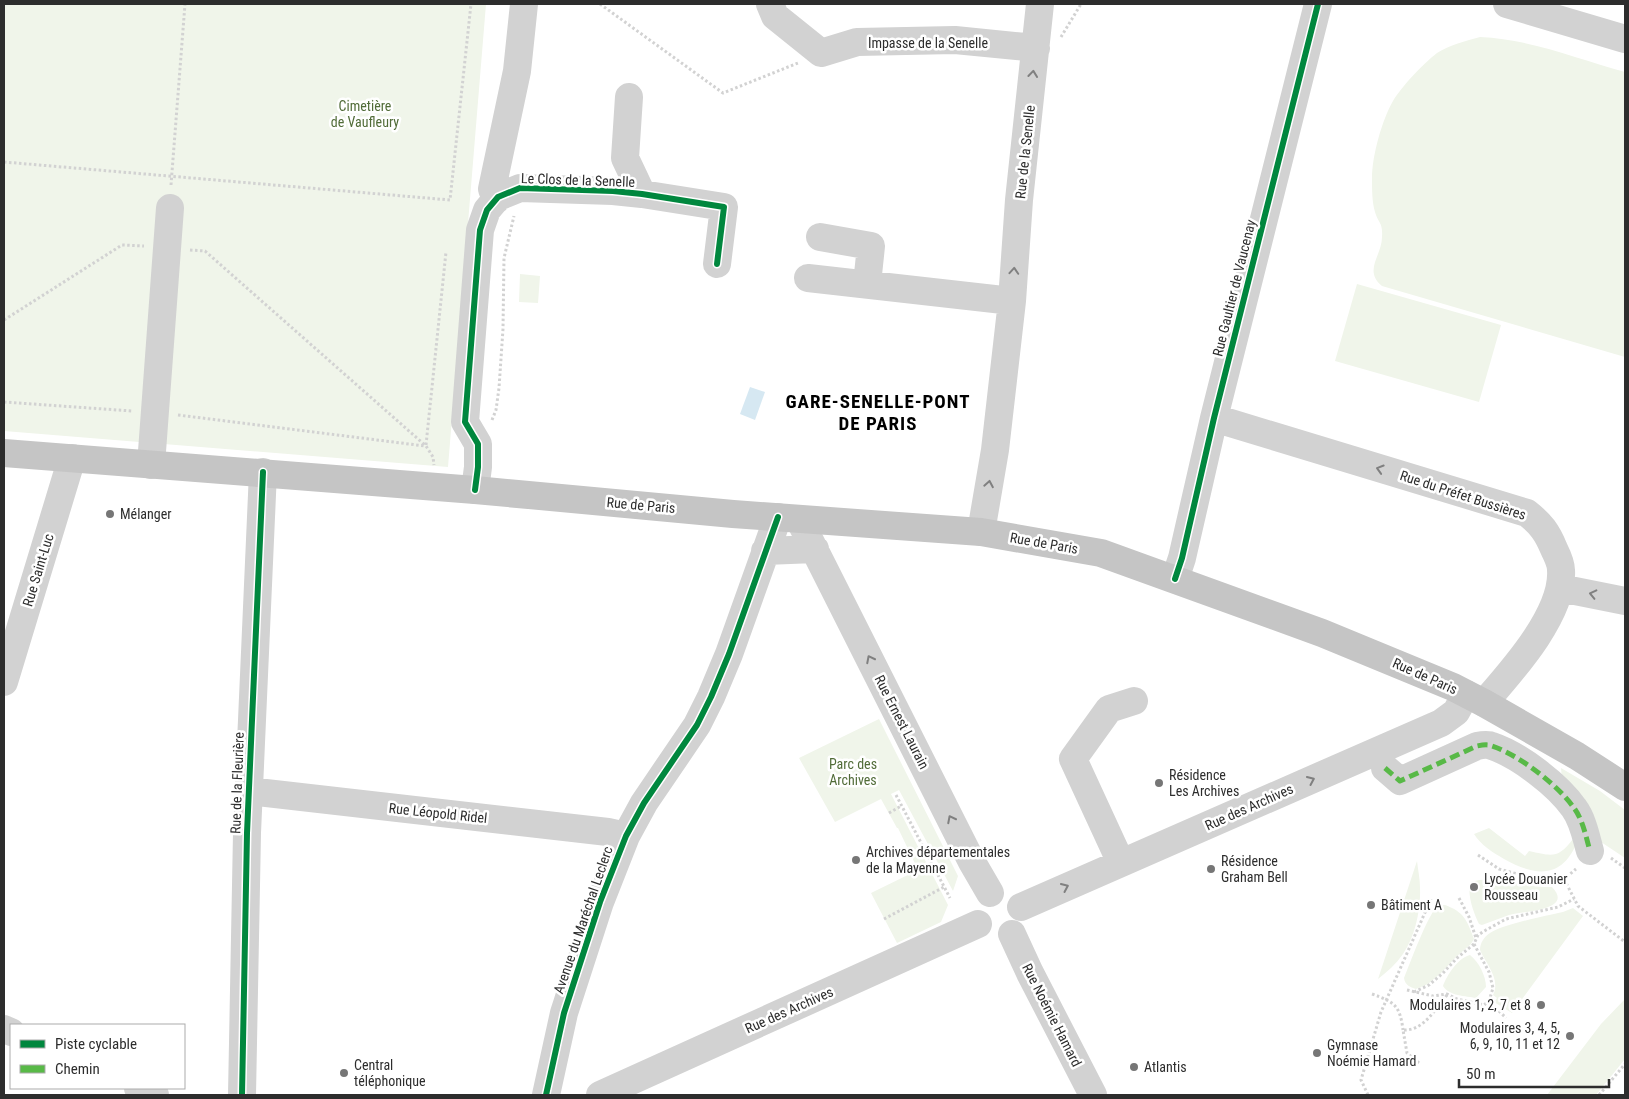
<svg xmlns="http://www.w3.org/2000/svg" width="1629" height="1099" font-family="'Roboto Condensed',sans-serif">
  <rect width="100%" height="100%" fill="#fff"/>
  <!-- green -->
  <path fill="#f0f5ea" d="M4,4H486L448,467L4,431Z
    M1480,37C1530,39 1578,59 1625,72V357L1382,286C1363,270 1382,256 1382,237C1383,222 1378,223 1375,212C1372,202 1372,189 1372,178C1372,156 1382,120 1393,101C1402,86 1423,64 1437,53C1449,45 1466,41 1480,37Z
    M520,274L540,276L538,303L519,302Z
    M1357,284L1501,325L1479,402L1335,361Z
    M879,719L958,876L953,891L899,790L891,794L948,905L941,922L897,943L871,893L918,870L898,828H897L881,799L835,822L799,758Z
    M1561,768L1600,791L1625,810V858L1601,842L1562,780Z
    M1489,828L1525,856L1529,851C1552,856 1558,859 1573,839L1577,842C1562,880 1534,876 1504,859C1492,852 1481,845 1474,834Z
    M1417,861C1418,870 1420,879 1420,888C1421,909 1415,937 1403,954C1396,964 1387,972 1378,979Z
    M1497,879L1542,887H1552C1575,911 1522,911 1509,915C1500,918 1491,922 1482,925L1479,924C1474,914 1466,893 1471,882L1479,880Z
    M1445,905C1464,912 1467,920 1474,939L1471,944L1456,957L1442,972L1428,984L1416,989C1410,987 1405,985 1404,978C1409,966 1429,911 1438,906C1440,905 1443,905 1445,905Z
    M1573,908L1583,916L1512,1013L1494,1002L1497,998L1493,995C1501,979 1486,964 1480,950C1480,943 1484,937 1490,933C1504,924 1545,916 1563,912Z
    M1470,955C1479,962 1486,976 1486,987L1476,998C1466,996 1449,996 1443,986C1447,975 1458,958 1470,955Z
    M1625,999V1059L1596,1095H1547L1601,1024Z"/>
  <!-- water -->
  <path fill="#d6e8f2" d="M750,387L765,392L755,420L740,414Z"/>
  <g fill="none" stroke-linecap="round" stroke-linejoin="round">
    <!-- path -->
    <path stroke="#d2d2d2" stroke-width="3" stroke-dasharray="2.5 2.5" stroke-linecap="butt" d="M600,4L723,93L798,63
      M1061,37L1081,4
      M4,162L450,200L471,4
      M171,185L185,4
      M190,250L205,251L426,446L433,457L434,465
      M4,320L122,245L144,246
      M4,402L132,411
      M178,415L425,446
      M492,420L496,410L499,388L503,329L504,258L514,216
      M426,445L446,252
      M896,795L950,898
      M889,813L901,806
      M1478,855L1499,869L1536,879L1551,880L1564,879L1576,869
      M1611,858L1625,868
      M1564,879L1578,906L1625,942
      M1459,898L1469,917L1476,938
      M884,919L944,887
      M1474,944L1489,972L1493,988L1489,1001
      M1407,990L1433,996L1447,994L1457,999L1484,1005L1489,1001L1506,1018
      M1414,992L1429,985L1443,973L1457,958L1474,944L1478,935L1486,930L1506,919L1558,907L1574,899
      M1372,994C1395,1002 1400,1006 1403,1030
      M1419,1063L1407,1053L1403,1030C1424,1031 1435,1009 1447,995
      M1368,1095L1361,1080L1381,1012L1431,899
      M1599,1095L1625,1064"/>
    <!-- minor -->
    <path stroke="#d2d2d2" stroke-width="28" d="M770,4L775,16L821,53L857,42L955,40L1036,48
      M1507,4L1625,39
      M629,97L625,158L642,194
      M496,200L492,189L517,71L524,4
      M820,237L871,246L867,284
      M808,278L1012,301
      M1214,418L1527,513C1541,524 1547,532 1554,549C1557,555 1561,564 1561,570C1564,614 1511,672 1484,703
      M151,465L170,208
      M475,490L478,467V444L465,422L480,230L487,210L498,197L520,188L613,191L642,194L724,207L717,264
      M799,519L972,862L990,893
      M981,532L995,450L1012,301L1019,200L1040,4
      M765,551L815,549
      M1175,579L1182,558L1214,418L1318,4
      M1560,588L1625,601
      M4,682L72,458
      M1385,768L1400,781L1477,746C1482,745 1488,744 1492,746C1519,755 1558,785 1574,808C1583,820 1586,837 1590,851
      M249,791L608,832L626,836
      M1121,863L1073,759L1109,709L1134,701
      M1021,907L1441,723L1456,712L1466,694
      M1012,934L1030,973L1093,1095
      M4,1029L11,1032
      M138,1088L155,1095
      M242,1095L247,833L263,472
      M546,1095L564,1013L600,902L626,836L644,803L697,725L711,697L729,654L778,517
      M600,1095L978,924"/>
    <!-- major -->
    <path stroke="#c5c5c5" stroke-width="28" d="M4,453L475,490L733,514L981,532L1101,553L1322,633L1453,687L1484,703L1577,756L1625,787"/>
    <!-- quiet -->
    <path stroke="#58b947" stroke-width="5" stroke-dasharray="10 5" stroke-linecap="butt" d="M1385,768L1400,781L1477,746C1482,745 1488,744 1492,746C1519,755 1558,785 1574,808C1583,820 1586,837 1590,851"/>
    <!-- cycleway casing -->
    <g stroke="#fff" stroke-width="9">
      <path id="cycleway" d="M475,490L478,467V444L465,422L480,230L487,210L498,197L520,188L613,191L642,194L724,207L717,264
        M1175,579L1182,558L1214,418L1318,4
        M242,1095L247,833L263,472
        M546,1095L564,1013L600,902L626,836L644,803L697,725L711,697L729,654L778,517"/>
    </g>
    <!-- cycleway -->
    <use href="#cycleway" stroke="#00873e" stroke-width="6"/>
  </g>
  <!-- one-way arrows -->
  <defs><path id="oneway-chevron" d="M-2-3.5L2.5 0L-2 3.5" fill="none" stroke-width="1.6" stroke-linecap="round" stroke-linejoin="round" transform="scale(1.25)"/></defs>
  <g stroke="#808080">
    <use href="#oneway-chevron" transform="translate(1033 74) rotate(-84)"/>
    <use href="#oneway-chevron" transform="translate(1014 271) rotate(-86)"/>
    <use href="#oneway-chevron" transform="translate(1380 469) rotate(-163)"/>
    <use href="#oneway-chevron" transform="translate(989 484) rotate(-80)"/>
    <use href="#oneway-chevron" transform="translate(1593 594) rotate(-167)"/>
    <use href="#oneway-chevron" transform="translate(870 659) rotate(-117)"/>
    <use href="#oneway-chevron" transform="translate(1311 780) rotate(-24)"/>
    <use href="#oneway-chevron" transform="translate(951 819) rotate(-117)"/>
    <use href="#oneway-chevron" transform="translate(1065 887) rotate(-24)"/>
  </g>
  <!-- markers -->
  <g fill="#767676" stroke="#fff" stroke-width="2">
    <circle cx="110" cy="514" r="5"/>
    <circle cx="1159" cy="783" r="5"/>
    <circle cx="856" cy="860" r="5"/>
    <circle cx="1211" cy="869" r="5"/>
    <circle cx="1474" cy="887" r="5"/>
    <circle cx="1371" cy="905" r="5"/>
    <circle cx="1541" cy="1005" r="5"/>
    <circle cx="1570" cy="1036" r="5"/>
    <circle cx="1317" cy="1053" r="5"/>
    <circle cx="1134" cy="1067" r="5"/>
    <circle cx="344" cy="1073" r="5"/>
  </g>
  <g text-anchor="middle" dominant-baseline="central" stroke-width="5" stroke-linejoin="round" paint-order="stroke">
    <!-- street labels -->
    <g font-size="14" fill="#2d2d2d" stroke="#fff">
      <text x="928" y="43">Impasse de la Senelle</text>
      <text transform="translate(1025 152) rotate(-84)">Rue de la Senelle</text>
      <text transform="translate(578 180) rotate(2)">Le Clos de la Senelle</text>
      <text transform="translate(1234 288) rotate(-76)">Rue Gaultier de Vaucenay</text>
      <text transform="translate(1463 495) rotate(18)">Rue du Préfet Bussières</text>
      <text transform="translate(641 505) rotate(5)">Rue de Paris</text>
      <text transform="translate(1044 543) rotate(10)">Rue de Paris</text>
      <text transform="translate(38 570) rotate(-73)">Rue Saint-Luc</text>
      <text transform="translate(1425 676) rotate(24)">Rue de Paris</text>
      <text transform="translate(902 722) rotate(63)">Rue Ernest Laurain</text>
      <text transform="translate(237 783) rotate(-88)">Rue de la Fleurière</text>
      <text transform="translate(1249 807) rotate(-24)">Rue des Archives</text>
      <text transform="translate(438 813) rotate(6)">Rue Léopold Ridel</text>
      <text transform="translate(583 920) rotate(-71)">Avenue du Maréchal Leclerc</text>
      <text transform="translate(789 1010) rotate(-24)">Rue des Archives</text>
      <text transform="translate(1052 1015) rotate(63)">Rue Noémie Hamard</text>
    </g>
    <!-- park labels -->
    <g font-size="14" fill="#516c38" stroke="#fff">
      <text x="365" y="106">Cimetière<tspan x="365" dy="16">de Vaufleury</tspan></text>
      <text x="853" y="764">Parc des<tspan x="853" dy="16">Archives</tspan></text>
    </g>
    <!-- poi labels -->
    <g font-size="14" fill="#2d2d2d" stroke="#fff" text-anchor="start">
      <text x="120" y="514">Mélanger</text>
      <text x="1169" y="775">Résidence<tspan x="1169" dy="16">Les Archives</tspan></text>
      <text x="866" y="852">Archives départementales<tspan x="866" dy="16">de la Mayenne</tspan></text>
      <text x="1221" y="861">Résidence<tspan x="1221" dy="16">Graham Bell</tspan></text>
      <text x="1484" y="879">Lycée Douanier<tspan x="1484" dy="16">Rousseau</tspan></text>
      <text x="1381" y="905">Bâtiment A</text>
      <text x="1531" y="1005" text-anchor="end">Modulaires 1, 2, 7 et 8</text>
      <text x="1560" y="1028" text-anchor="end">Modulaires 3, 4, 5,<tspan x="1560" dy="16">6, 9, 10, 11 et 12</tspan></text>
      <text x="1327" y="1045">Gymnase<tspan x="1327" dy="16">Noémie Hamard</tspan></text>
      <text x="354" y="1065">Central<tspan x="354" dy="16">téléphonique</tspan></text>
      <text x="1144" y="1067">Atlantis</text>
    </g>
    <!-- district labels -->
    <g font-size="19" font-weight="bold" letter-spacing="1" fill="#000" stroke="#fff">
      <text x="878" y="401">GARE-SENELLE-PONT<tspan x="878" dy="22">DE PARIS</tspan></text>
    </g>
  </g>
  <!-- border -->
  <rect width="1629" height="1099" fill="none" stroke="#2d2d2d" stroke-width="10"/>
  <!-- legend -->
  <rect x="10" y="1024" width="175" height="65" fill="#ffffff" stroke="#ababab"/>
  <rect x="20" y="1040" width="25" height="8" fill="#00873e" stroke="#ababab"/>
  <text x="55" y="1049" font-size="15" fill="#2d2d2d">Piste cyclable</text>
  <rect x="20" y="1065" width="25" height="8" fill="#58b947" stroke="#ababab"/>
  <text x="55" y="1074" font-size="15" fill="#2d2d2d">Chemin</text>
  <!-- scale -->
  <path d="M1459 1079v8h150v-8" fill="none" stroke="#2d2d2d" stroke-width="2.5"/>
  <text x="1466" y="1079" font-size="15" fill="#2d2d2d" stroke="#ffffff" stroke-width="4" paint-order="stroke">50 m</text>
</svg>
